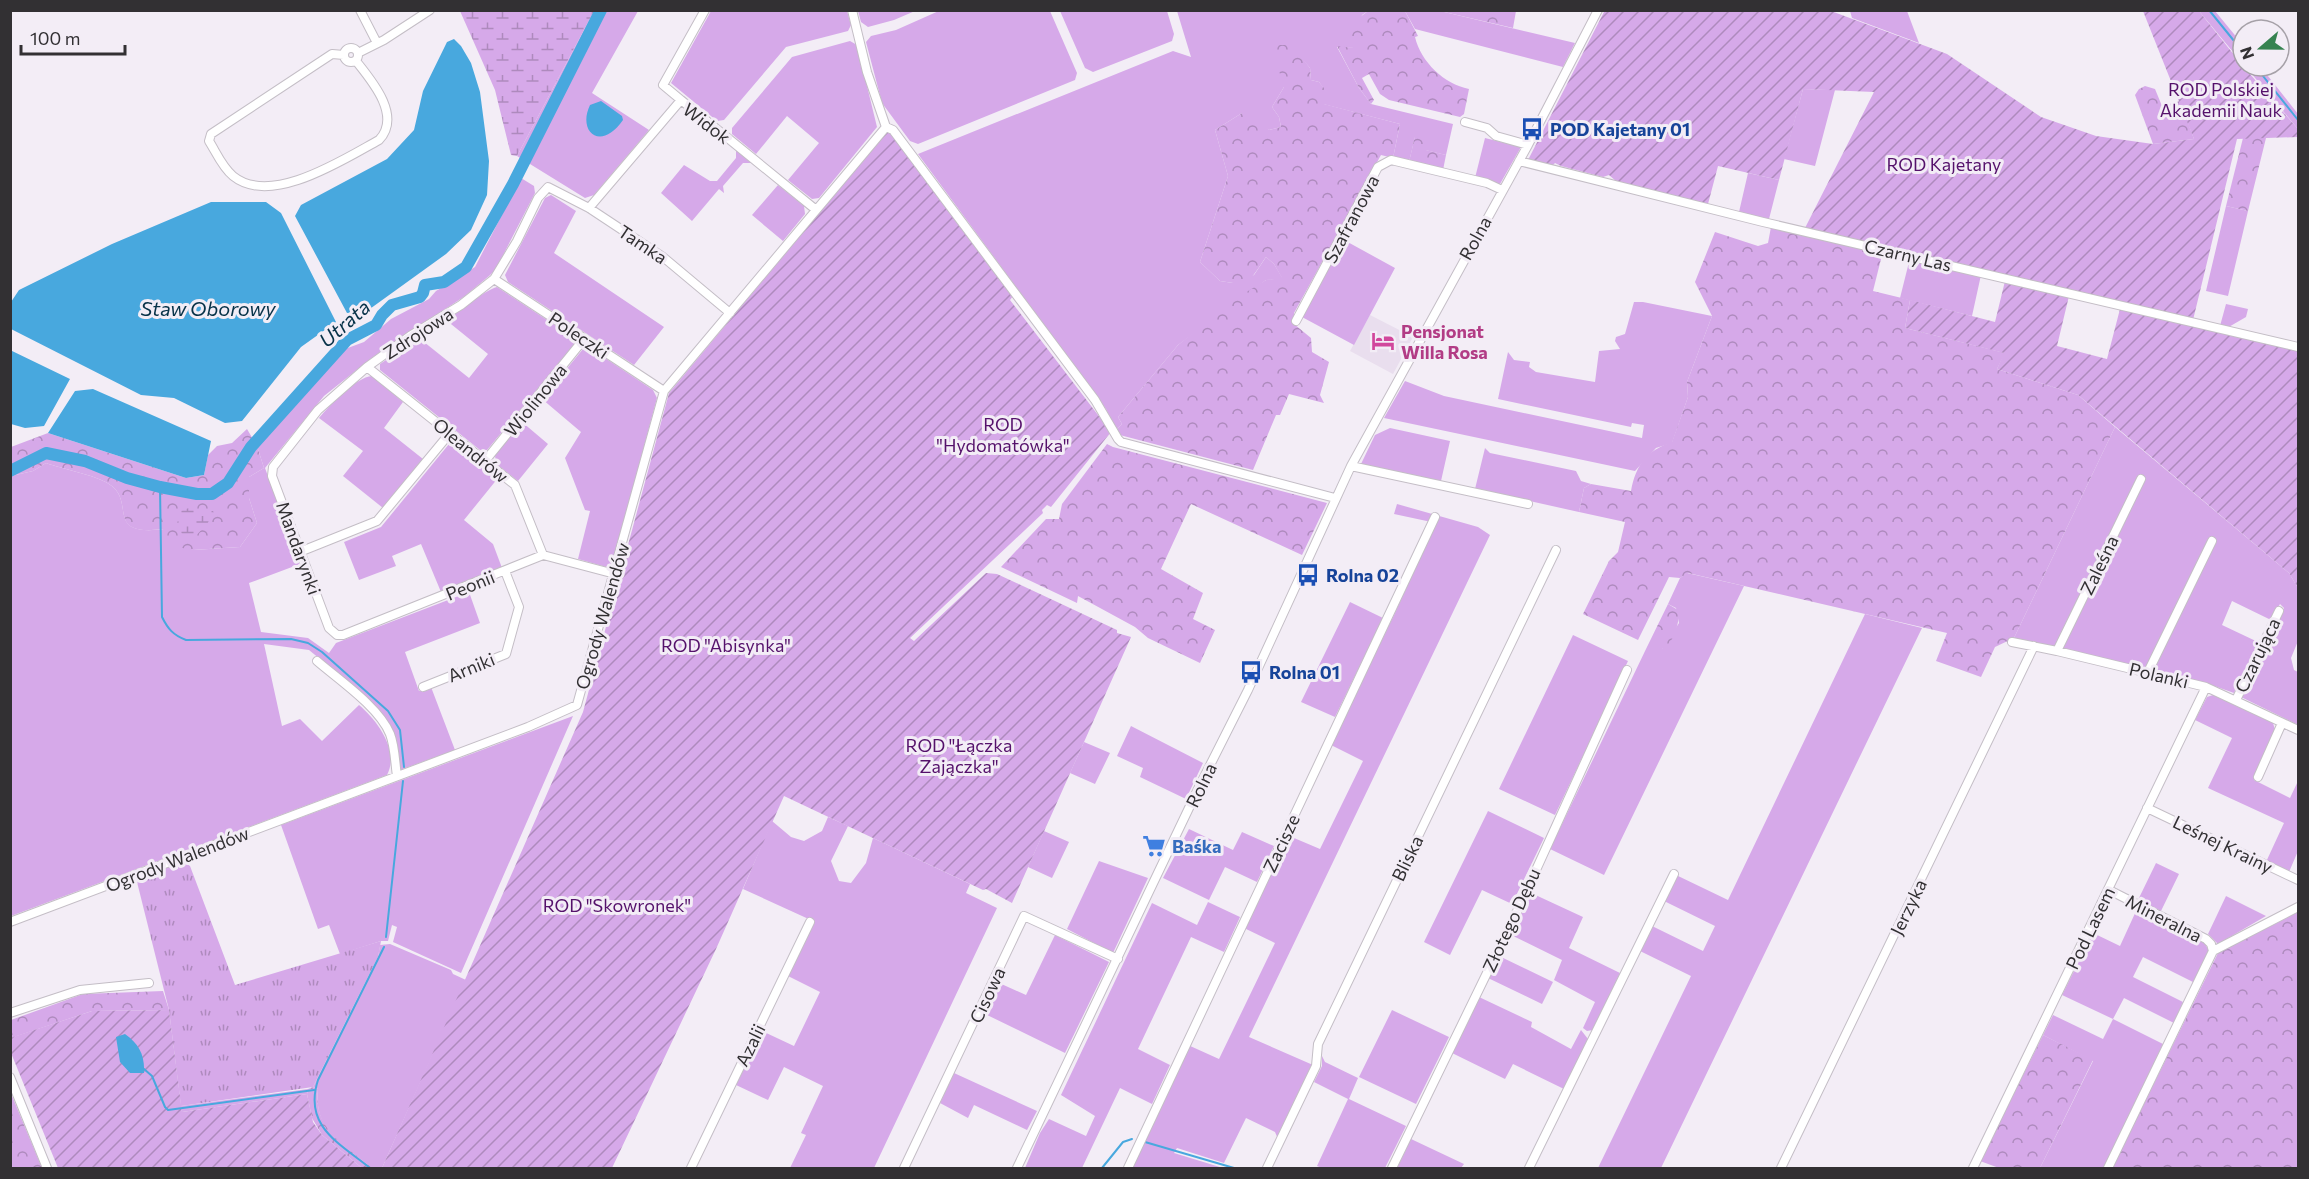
<svg xmlns="http://www.w3.org/2000/svg" width="2309" height="1179" font-family="Commissioner,sans-serif">
  <defs>
    <pattern id="forest-crowns" width="20" height="18" patternUnits="userSpaceOnUse" patternTransform="scale(1.5)"><rect width="20" height="18" fill="#d6a9e9"/><path d="M2 6a3 3 0 1 1 6 0M12 15a3 3 0 1 1 6 0" fill="none" stroke="#ae8abd"/></pattern>
    <pattern id="wetland-marsh" width="20" height="14" patternUnits="userSpaceOnUse" patternTransform="scale(1.5)"><rect width="20" height="14" fill="#d6a9e9"/><path d="M1 5h8M5 5V1M11 12h8M15 12V8" fill="none" stroke="#ae8abd"/></pattern>
    <pattern id="park-tufts" width="24" height="20" patternUnits="userSpaceOnUse" patternTransform="scale(1.5)"><rect width="24" height="20" fill="#d6a9e9"/><path d="M3 7l-1-3M5 7V3M7 7l1-3M15 17l-1-3M17 17v-4M19 17l1-3" fill="none" stroke="#ae8abd"/></pattern>
    <pattern id="garden-furrows" width="10" height="10" patternUnits="userSpaceOnUse" patternTransform="scale(1.5)"><rect width="10" height="10" fill="#d6a9e9"/><path d="M-1 1l2-2M0 10L10 0M9 11l2-2" fill="none" stroke="#ae8abd"/></pattern>
  </defs>
  <rect width="100%" height="100%" fill="#f3edf6"/>
  <!-- built -->
  <path fill="#e9deee" d="M1370,315L1413,337L1393,374L1350,351Z"/>
  <!-- grass -->
  <path fill="#d6a9e9" d="M941,10L1050,11L1077,73L1075,80L918,144L910,141L882,103L866,42L871,36L896,30Z
    M594,11H638L592,93L649,130L594,195L585,198L517,156Z
    M711,11H847L851,25L848,31L786,47L724,120L717,121L671,83Z
    M858,11V10L915,11L894,20L868,27L861,22Z
    M1060,11H1167L1174,34L1172,41L1093,72L1085,68Z
    M1177,11H1368L1362,15L1354,48L1337,47L1359,88L1371,104L1453,124L1446,155L1425,150L1415,137L1409,162L1393,158L1400,124L1323,104L1327,93L1319,82L1311,80L1310,68L1291,46L1284,87L1272,107L1279,117L1281,127L1269,130L1242,113L1215,130L1228,176L1200,262L1220,281L1233,283L1254,275L1266,257L1274,264L1283,279L1266,280L1178,345L1118,417L1122,424L1116,430L1106,409L918,154L1173,51L1191,57Z
    M1405,11H1440L1575,43L1563,67L1415,29Z
    M1850,11H1907L1919,43L1852,18Z
    M2199,11H2215L2243,45V64Z
    M850,41L857,45L877,127L819,198L812,199L788,180L819,143L787,116L756,154L732,134V128L792,57Z
    M2245,66H2260L2298,114V129Z
    M1803,89L1835,90L1815,166L1784,159Z
    M1485,138L1521,147L1500,184L1475,178Z
    M736,150L751,163H743L723,186L724,193L719,189L692,221L661,193L684,165L710,181H717L736,158Z
    M1748,173L1779,180L1769,219L1739,212Z
    M521,178L534,186L535,193L496,269L489,276L465,296L373,357L324,396L265,468L300,564L249,583L261,632L308,638L329,653L336,643L469,592L480,623L405,652L419,691L431,687L455,750L400,770L393,732L384,718L354,687L309,650L264,644L282,726L300,719L322,741L359,705C377,720 400,751 387,775L11,916V476L33,471L46,463C63,469 95,475 109,484C137,501 103,537 164,529L193,550L240,547L257,523L249,498V477L264,468L257,446L299,395L345,349L364,342L391,319L429,299L436,291L475,267Z
    M778,185L804,206L805,214L783,241L752,215Z
    M551,195L576,211L554,253L664,327L634,365L508,282L505,275L545,198Z
    M2226,206L2248,211L2228,296L2206,291Z
    M1344,240L1395,268L1354,345L1302,317Z
    M1910,258L1981,275L1972,316L1900,298Z
    M497,287L573,337L574,345L487,450H480L380,370V364L419,338L469,378L488,354L446,320C459,312 485,290 497,287Z
    M1634,302H1643L1712,316L1687,382L1688,397L1672,443L1656,448L1635,471L1384,418L1405,381L1444,396L1642,438L1644,425L1632,423L1631,427L1498,399L1508,352L1514,360L1530,362L1529,367L1536,372L1595,382L1599,351L1620,349L1615,341L1616,337L1625,334Z
    M2226,304L2248,309L2246,317L2227,328L2220,326Z
    M590,348L653,390L657,398L613,562L606,567L578,559L590,511L585,510L565,458L581,432L542,399L583,349Z
    M372,376L403,402L384,428L423,459L383,508L343,476L363,451L319,418C330,405 356,377 372,376Z
    M522,422L548,444L518,481L496,464L495,455Z
    M2115,427L2289,573L2298,588V641L2291,658L2294,670L2298,672V725L2241,697L2284,608L2280,604L2271,620L2232,601L2222,625L2260,643L2234,693L2203,682L2155,672L2154,668L2215,540L2211,537L2146,670L2062,650L2143,480L2139,476L2055,648L2014,638Z
    M1390,428L1450,441L1441,481L1361,464L1375,435Z
    M455,443L498,478L464,520L493,544L502,568L441,592L421,544L392,556L396,566L359,580L344,542L381,527L449,444Z
    M1485,448L1490,453L1576,471L1581,481L1591,484L1584,488L1579,512L1475,489Z
    M1397,504L1478,527L1490,535L1249,1037L1313,1065L1278,1139L1275,1132L1246,1118L1224,1163L1177,1148L1174,1153L1223,1168H1131L1188,1045L1219,1059L1275,943L1244,928L1287,835L1320,849L1363,761L1331,745L1394,615L1436,523L1394,514Z
    M1687,573L1744,586L1604,875L1550,849L1646,649H1662L1679,623L1676,608L1668,604L1680,578Z
    M1350,602L1383,618L1335,717L1301,702Z
    M1865,614L1922,628L1661,1168H1598L1691,976L1640,951L1652,926L1703,951L1715,926L1664,901L1676,875L1728,900Z
    M1573,635L1628,661L1555,815L1499,789Z
    M2213,695L2273,723L2275,730L2254,780L2290,798L2298,781V851L2289,872L2266,862L2284,823L2208,788L2232,738L2195,720L2207,697Z
    M573,716L461,973L393,942L397,927L392,925L388,941H381L340,954L329,925L318,929L281,825Z
    M1131,726L1203,763L1186,799L1140,777L1143,768L1117,756Z
    M1084,742L1110,753L1095,784L1070,773Z
    M1488,811L1544,838L1512,904L1482,890L1450,955L1424,942Z
    M828,817L848,826L831,861L839,881L851,883L866,863L873,838L970,884L966,893L997,908L874,1168H790L806,1135L801,1133L823,1086L784,1067L768,1100L736,1085L762,1031L794,1046L820,992L788,976L813,921L743,889L772,821L791,837L804,841L822,831Z
    M1189,829L1233,850L1242,832L1274,846L1257,882L1225,867L1209,900L1163,878Z
    M1044,831L1069,842L1052,878L1028,867Z
    M1099,861L1148,878L1113,953L1067,929Z
    M2156,863L2179,874L2161,911L2138,900Z
    M1529,892L1583,917L1569,948L1620,973L1593,1030L1587,1031L1583,1028L1595,1002L1554,980L1562,960L1509,934Z
    M2226,896L2266,916L2218,944L2208,934Z
    M1208,902L1240,917L1224,952L1191,937L1138,1049L1170,1065L1152,1104L1120,1088L1082,1168H1025L1040,1133L1049,1119L1086,1136L1095,1116L1061,1095L1152,903L1197,925Z
    M2137,909L2204,942L2209,951L2193,982L2143,957L2133,977L2183,1002L2174,1023L2124,998L2113,1019L2163,1044L2106,1168H2040L2093,1061L2043,1035L2053,1015L2103,1039L2113,1019L2062,995L2093,933L2120,946Z
    M1055,935L1109,962L1065,1053L983,1013L997,982L1026,995Z
    M390,944L451,970L453,974L466,980L382,1168H372C344,1145 313,1131 318,1089L313,1087L378,957L380,945Z
    M1499,956L1553,982L1542,1004L1488,978Z
    M1479,997L1532,1022L1531,1027L1571,1049L1581,1030L1588,1039L1564,1089L1513,1064L1505,1079L1452,1053Z
    M1392,1010L1449,1037L1416,1104L1359,1077Z
    M1322,1056L1325,1062L1358,1078L1349,1099L1406,1126L1385,1168H1322L1317,1166L1348,1099L1314,1082L1322,1066Z
    M954,1073L1037,1111L1027,1130L974,1105L968,1118L940,1103Z
    M308,1089L307,1094L182,1112L181,1106Z
    M1411,1139L1464,1164L1461,1168H1397Z"/>
  <!-- forest -->
  <path fill="url(#forest-crowns)" d="M1368,11H1405L1418,36L1415,37C1421,62 1444,84 1469,89L1464,114L1460,117L1389,100L1380,94L1369,74L1362,78L1374,100L1371,104L1359,88L1337,46L1354,48L1343,30Z
    M1440,11H1516L1513,28Z
    M1271,45H1292L1310,68L1311,80L1319,82L1328,93L1324,104L1400,124L1393,158L1381,155L1294,313V324L1311,338L1312,352L1329,362L1320,395L1324,403L1289,394L1280,415H1276L1253,470L1116,434V430L1122,424L1118,417L1178,345L1235,299L1266,280L1282,278L1274,264L1266,257C1258,268 1251,283 1237,287L1233,283L1220,281L1200,262L1228,176L1215,130L1242,113L1253,112L1269,130L1281,127L1279,117L1272,107L1284,87Z
    M2145,86L2155,89L2162,106L2180,101L2194,139L2153,144L2135,95L2139,89Z
    M1415,136L1428,140L1426,150L1446,155L1443,170L1409,162Z
    M2243,138H2266L2248,211L2226,206Z
    M1771,227L1883,251L1873,291L1910,300L1905,328L2005,353L1997,369L2078,395L2115,427L2014,638L1995,647L1981,677L1936,661L1947,633L1688,573L1680,578L1669,577L1638,640L1583,614L1609,561L1618,552L1625,522L1579,512L1584,488L1591,484L1631,491C1636,465 1646,451 1672,442L1688,397L1687,382L1712,316L1695,282L1715,232L1758,246L1768,243Z
    M247,429L257,446L264,468L249,477V498L257,523L240,547L193,550L172,546L163,529C103,537 137,501 109,484C95,475 63,469 46,463L33,471L11,476V447L48,433L186,478L204,475L208,455L217,446L232,443Z
    M1107,444L1113,447L1327,503L1302,555L1191,504L1161,569L1203,593L1193,619L1215,630L1200,663L1148,638L1135,627L1078,596L1077,603L1001,567L1046,519H1059L1062,504Z
    M1668,604L1678,610C1681,620 1673,645 1662,649H1646Z
    M2298,912V1168H2108L2139,1114L2218,953Z
    M163,991L169,1010L92,1011L11,1038V1020L83,994Z
    M2043,1035L2093,1060L2040,1168H1999L1980,1161Z
    M313,1087L318,1089C313,1130 345,1145 372,1168H362L322,1135L312,1118L307,1094L308,1089Z
    M10,1091L42,1168H11Z"/>
  <!-- wetland -->
  <path fill="url(#wetland-marsh)" d="M460,11H594L517,156L511,155L495,90Z
    M189,508L203,512L213,511L215,515L192,540L181,533L177,524L180,511Z"/>
  <!-- park -->
  <path fill="url(#park-tufts)" d="M184,862L190,866L235,985L381,941L378,957L313,1087L181,1106L169,1010L136,878Z"/>
  <!-- garden -->
  <path fill="url(#garden-furrows)" d="M1605,10L1831,11L1947,54L2041,117L2096,136L2153,144L2194,139L2143,11H2199L2243,66L2298,129V137L2237,139L2193,320L1805,228L1874,92L1803,89L1779,180L1718,166L1708,204L1617,182L1609,175L1603,177L1561,166L1555,163L1552,166L1528,160Z
    M888,130L1013,296L1010,300L1111,432L1051,507L1047,505L1042,510L1043,513L910,638L914,641L986,573L997,574L1117,630V633L1131,637L1012,903L986,889L983,890L784,796L716,949L612,1168H382L583,712L669,393Z
    M2005,281L2069,296L2057,346L2107,359L2120,309L2298,351V588L2289,573L2078,395L1997,369L2004,353L1905,328L1910,300L1995,322Z
    M169,1010L182,1112L307,1094L313,1122L322,1135L362,1168H58L11,1053L10,1038L92,1011Z"/>
  <!-- water -->
  <path fill="#48a8de" d="M454,39L461,46L471,63L480,92L489,161L487,195L471,230L446,254L367,311L347,313L295,216L301,205L387,159L414,130L423,91L447,42Z
    M601,101L622,116L623,120C601,152 577,132 590,105Z
    M211,202H266L281,213L336,322L301,347L242,421L225,423L174,398L141,395L11,329V302L19,290L112,244Z
    M10,350L70,379L44,426L25,428L11,424Z
    M93,389L211,441L204,475L186,478L48,433L75,391Z
    M125,1034C139,1044 145,1055 144,1073H130L120,1062L116,1037Z"/>
  <g fill="none" stroke-linecap="round" stroke-linejoin="round">
    <!-- stream -->
    <path stroke="#48a8de" stroke-width="2" d="M2209,10L2243,52
      M2255,66L2298,120
      M160,487L162,617C168,629 173,635 186,640L291,639L308,643L322,652L388,711L400,730L404,767
      M386,937L403,781
      M144,1069L152,1076L165,1107L168,1110L314,1090
      M1145,1142L1234,1168
      M370,1168C339,1143 303,1126 318,1080L384,947
      M1102,1168L1123,1142L1132,1139"/>
    <!-- river -->
    <path stroke="#48a8de" stroke-width="12" d="M10,471L46,453L85,461L127,478L160,487L197,494H212L228,483L251,447L347,340L376,325L382,315L392,305L420,297L423,293L425,285L444,282L466,267L513,184L601,10"/>
    <!-- minor casing -->
    <g stroke="#c4bec6" stroke-width="10">
      <path id="minor" d="M360,10L377,43
        M852,10L867,72L886,127
        M344 55a7 7 0 1 1 14 0a7 7 0 1 1-14 0Z
        M358,53L384,40L430,10
        M344,55L332,54L211,134L209,141C216,152 222,167 233,176C271,207 344,159 379,140C402,116 372,81 356,61
        M681,100L663,85L705,10
        M1465,122L1487,128L1496,136L1528,145
        M886,127L893,130L1095,400L1118,439L1121,442L1335,498
        M1519,161L1763,222L2298,347
        M589,208L681,100L815,209
        M494,279L664,391
        M1296,321L1378,167L1391,160L1487,183L1502,190
        M367,367L515,485L543,555
        M485,461L584,339
        M1351,466L1528,504
        M302,551L377,521L450,433
        M615,574L543,555L343,635H337L329,628L272,476L273,467L318,410L367,367L410,336L461,305L494,279L517,241L538,198L548,187L589,208L663,257L730,313
        M2012,642L2057,651L2206,687L2298,730
        M2057,651L2141,479
        M317,661C339,680 379,707 390,734C395,747 395,763 397,776
        M2148,672L2212,541
        M423,687L506,654L519,607L505,571
        M2236,700L2279,611
        M2258,777L2282,723
        M2147,808L2298,880
        M2109,890L2206,939L2211,944L2213,951
        M10,922L528,727L577,705L664,391L886,127
        M10,1013L80,990L149,983
        M10,1077L47,1168
        M691,1168L810,922
        M904,1168L1024,916L1118,959
        M1017,1168L1199,787L1248,690L1351,466L1528,145L1598,10
        M1128,1168L1435,517
        M1267,1168L1316,1066L1318,1044L1556,550
        M1392,1168L1521,903L1627,670
        M1529,1168L1674,874
        M1781,1168L2034,646
        M1973,1168L2206,687
        M2108,1168L2213,951L2298,907"/>
    </g>
    <!-- minor -->
    <use href="#minor" stroke="#fff" stroke-width="8"/>
  </g>
  <!-- icons -->
  <defs>
    <g id="bus-bare" transform="scale(1.8)"><path d="M-5-6H5V4H4V6H2V4H-2V6H-4V4H-5ZM-3.5-4V0h7V-4ZM-3.5 1.2v1.5H-2V1.2ZM2 1.2v1.5H3.5V1.2Z" fill="#1a4fb4" stroke="#f3edf6" stroke-width="2.5" paint-order="stroke"/></g>
    <g id="hotel-bare" transform="scale(1.8)"><path d="M-6-4.5h1.5V1H6V5H4.5V3h-9V5H-6ZM-4 0a1.8 1.8 0 1 1 3.6 0ZM.5 0V-2.5h3Q6-2.5 6 0Z" fill="#d1479c" stroke="#f3edf6" stroke-width="2.5" paint-order="stroke"/></g>
    <g id="supermarket-bare" transform="scale(1.8)"><path d="M-6-5.5h2.5l.6 2H6L4.5 2H-2.5L-4.4-4H-6ZM-1.5 3.2a1.3 1.3 0 1 0 .1 0ZM3 3.2a1.3 1.3 0 1 0 .1 0Z" fill="#3f7fe0" stroke="#f3edf6" stroke-width="2.5" paint-order="stroke"/></g>
  </defs>
  <g fill-rule="evenodd">
    <use href="#bus-bare" x="1532" y="129"/>
    <use href="#hotel-bare" x="1383" y="341"/>
    <use href="#bus-bare" x="1308" y="575"/>
    <use href="#bus-bare" x="1251" y="672"/>
    <use href="#supermarket-bare" x="1154" y="846"/>
  </g>
  <g text-anchor="middle" dominant-baseline="central" stroke-width="6" stroke-linejoin="round" paint-order="stroke">
    <!-- park labels -->
    <g font-size="18" fill="#55116b" stroke="#f3edf6">
      <text x="2221" y="89">ROD Polskiej<tspan x="2221" dy="21">Akademii Nauk</tspan></text>
      <text x="1944" y="164">ROD Kajetany</text>
      <text x="1003" y="424">ROD<tspan x="1003" dy="21">"Hydomatówka"</tspan></text>
      <text x="726" y="645">ROD "Abisynka"</text>
      <text x="959" y="745">ROD "Łączka<tspan x="959" dy="21">Zajączka"</tspan></text>
      <text x="617" y="905">ROD "Skowronek"</text>
    </g>
    <!-- street labels -->
    <g font-size="18" fill="#323033" stroke="#f3edf6">
      <text transform="translate(707 123) rotate(37)">Widok</text>
      <text transform="translate(1351 219) rotate(-62)">Szafranowa</text>
      <text transform="translate(1475 238) rotate(-61)">Rolna</text>
      <text transform="translate(643 244) rotate(34)">Tamka</text>
      <text transform="translate(1908 255) rotate(13)">Czarny Las</text>
      <text transform="translate(418 333) rotate(-33)">Zdrojowa</text>
      <text transform="translate(579 335) rotate(34)">Poleczki</text>
      <text transform="translate(535 400) rotate(-51)">Wiolinowa</text>
      <text transform="translate(471 450) rotate(39)">Oleandrów</text>
      <text transform="translate(299 548) rotate(70)">Mandarynki</text>
      <text transform="translate(2099 565) rotate(-64)">Zaleśna</text>
      <text transform="translate(470 585) rotate(-22)">Peonii</text>
      <text transform="translate(602 616) rotate(-74)">Ogrody Walendów</text>
      <text transform="translate(2257 655) rotate(-64)">Czarująca</text>
      <text transform="translate(471 667) rotate(-22)">Arniki</text>
      <text transform="translate(2159 675) rotate(13)">Polanki</text>
      <text transform="translate(1201 785) rotate(-64)">Rolna</text>
      <text transform="translate(1281 843) rotate(-65)">Zacisze</text>
      <text transform="translate(2223 844) rotate(26)">Leśnej Krainy</text>
      <text transform="translate(1407 858) rotate(-64)">Bliska</text>
      <text transform="translate(177 859) rotate(-21)">Ogrody Walendów</text>
      <text transform="translate(1908 907) rotate(-64)">Jerzyka</text>
      <text transform="translate(2164 918) rotate(27)">Mineralna</text>
      <text transform="translate(1511 920) rotate(-65)">Złotego Dębu</text>
      <text transform="translate(2090 928) rotate(-64)">Pod Lasem</text>
      <text transform="translate(987 995) rotate(-65)">Cisowa</text>
      <text transform="translate(750 1045) rotate(-64)">Azalii</text>
    </g>
    <!-- transit labels -->
    <g font-size="18" font-weight="bold" fill="#164399" stroke="#f3edf6" text-anchor="start">
      <text x="1550" y="129">POD Kajetany 01</text>
      <text x="1326" y="575">Rolna 02</text>
      <text x="1269" y="672">Rolna 01</text>
    </g>
    <!-- hotel labels -->
    <g font-size="18" font-weight="bold" fill="#b23c85" stroke="#f3edf6" text-anchor="start">
      <text x="1401" y="331">Pensjonat<tspan x="1401" dy="21">Willa Rosa</tspan></text>
    </g>
    <!-- shop labels -->
    <g font-size="18" font-weight="bold" fill="#366cbe" stroke="#f3edf6" text-anchor="start">
      <text x="1172" y="846">Baśka</text>
    </g>
    <!-- water labels -->
    <g font-size="20" font-style="italic" fill="#073248" stroke="#f3edf6">
      <text x="208" y="308">Staw Oborowy</text>
      <text transform="translate(344 323) rotate(-41)">Utrata</text>
    </g>
  </g>
  <!-- border -->
  <rect width="2309" height="1179" fill="none" stroke="#323033" stroke-width="24"/>
  <!-- north arrow -->
  <g transform="translate(2261 48) rotate(250)"><circle r="28" fill="#f3edf6" stroke="#a6a1a8" stroke-width="1.5"/>
  <path d="M0-4.5L10 22L0 15L-10 22Z" fill="#368250"/>
  <text y="-9" font-size="16" font-weight="bold" text-anchor="middle" fill="#323033">N</text>
  </g>
  <!-- scale -->
  <path d="M21 45v9h104v-9" fill="none" stroke="#323033" stroke-width="3"/>
  <text x="30" y="45" font-size="18" fill="#323033" stroke="#f3edf6" stroke-width="4.5" paint-order="stroke">100 m</text>
</svg>
